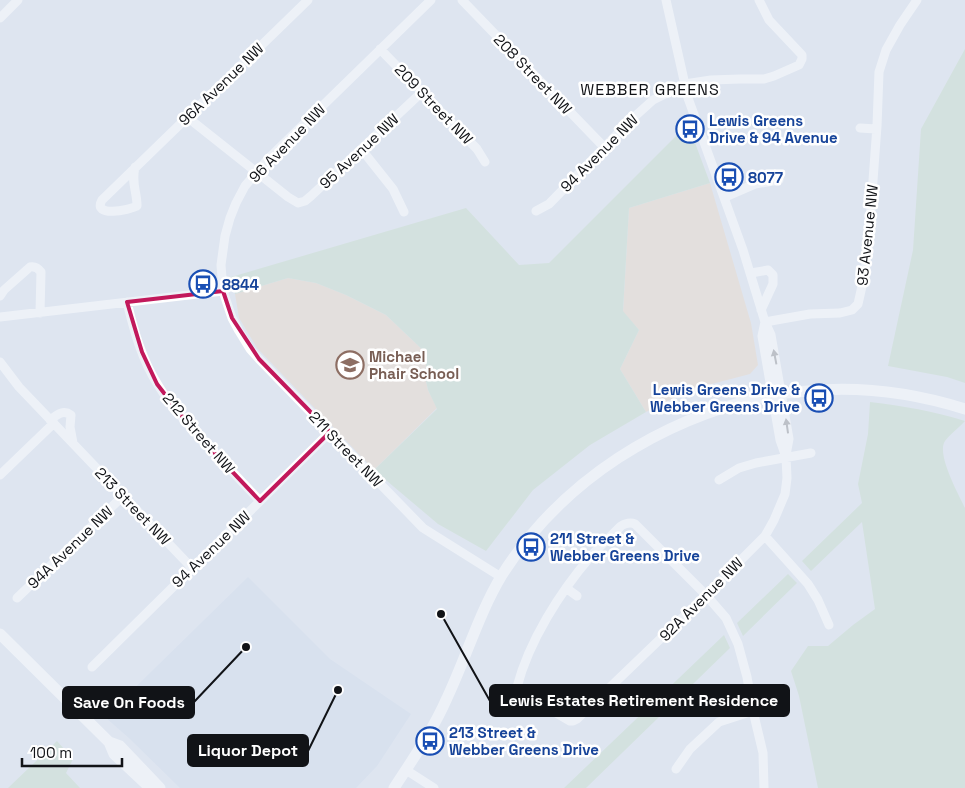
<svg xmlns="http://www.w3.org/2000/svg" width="965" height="788" font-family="'Space Grotesk',sans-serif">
  <rect width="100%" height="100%" fill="#dee5f0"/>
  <!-- built -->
  <path fill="#d0dbec" d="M248,577L330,659L411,714L377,766L356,788H180L130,739L105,717Z"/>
  <!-- education -->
  <path fill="#e9d7c6" d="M710,183L751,323L758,365L750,374L689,390L646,412L620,369L639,330L623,312L629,208Z
    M288,278L316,283L346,295L386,315L427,354L425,376L428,390L437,408L374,470L257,348L239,318L235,294Z"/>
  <!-- green -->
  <path fill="#c6dcc9" d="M965,49V383L947,377L888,366L913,250L921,129Z
    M688,124L710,183L629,208L623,311L639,330L620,369L646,412L590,445L533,490L486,551L438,524L374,470L437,409L428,390L425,376L427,354L386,315L346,295L316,283L288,278L235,294L231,277L466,208L519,265L549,263Z
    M870,402C903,406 934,411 965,421C959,428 950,434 945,441C936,454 959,495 965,508V788H818L799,696L791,671L808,646H828L853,625L875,609L862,522L811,571L802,561L862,503L858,484L868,434Z
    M788,574L797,583L743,636L737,623Z
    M724,635L730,648L586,788H564Z
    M57,741L73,759L66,773L80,788H8Z"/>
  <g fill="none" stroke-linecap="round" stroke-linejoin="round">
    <!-- minor -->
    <path stroke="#fff" stroke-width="9" d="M431,0L268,159L245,186L236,203L230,218L225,236L221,265L223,291L232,318L239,331L250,349L259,359L423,528L501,577
      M462,0L604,147
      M666,0L688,98L743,250L765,322L771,335L789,439L786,455
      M0,18L18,0
      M380,49L477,149L485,162
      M187,117L288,197L298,203L305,201L311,196L422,92
      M860,128L876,129
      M362,150L393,189L404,212
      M135,167C131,184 137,191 137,206C129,210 92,218 102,200L308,0
      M725,197L755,184L779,180
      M536,211L549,204L632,119L653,100L685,84L711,80L740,79H764L774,76L799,65L802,59V55L769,20L759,0
      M751,273L768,270L773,275V284L761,310
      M0,296L4,290L30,267C35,266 38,268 41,272L40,313
      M127,302C134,331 142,360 158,385C172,408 191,428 210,448C226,465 243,483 260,501
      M0,317L223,291
      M765,322L810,314L840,313L852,310L858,304L865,273L869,235L877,126L879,72L886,50L900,25L917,0
      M0,362L19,387L192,568
      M50,420C57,415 63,409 71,415L70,427L73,443
      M0,475L54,423
      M719,480L739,468L756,463L811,453
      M765,536L808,584L818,600L829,625
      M566,588L577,596
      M17,598L123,496
      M92,667L330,432
      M676,769L690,749L719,722L753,711
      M406,770L434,788
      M764,788L763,753L753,711L747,677L738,644L726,618L706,595L635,524C630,522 626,523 621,526C611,536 600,546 591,556C560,592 529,641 517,687L519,691L570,721H573L577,719L706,595L765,536L774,520L785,494L787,478L786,457L780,440L762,336L765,322"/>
    <!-- major -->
    <path stroke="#fff" stroke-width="11" d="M0,634L109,742L120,746L160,788
      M109,742L114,754L147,785
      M394,788C413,759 433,730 447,698C466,658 479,613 502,575C562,480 662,418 771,395C779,393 789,393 797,392C854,385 911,392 965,409"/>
  </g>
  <!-- one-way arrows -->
  <defs><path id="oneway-solid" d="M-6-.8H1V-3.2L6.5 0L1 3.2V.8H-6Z" transform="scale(1.25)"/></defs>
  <g fill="#949597">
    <use href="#oneway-solid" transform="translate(775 357) rotate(-101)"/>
    <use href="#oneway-solid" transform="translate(787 426) rotate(-98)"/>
  </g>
  <!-- marked area -->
  <path d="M0 0H965V788H0ZM223,291L232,318L259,359L330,432L260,501L191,428L157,384L142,352L127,302Z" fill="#dee5f0" fill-opacity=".55" fill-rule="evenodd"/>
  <path fill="none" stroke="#c2185b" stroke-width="4" stroke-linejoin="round" d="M223,291L232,318L259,359L330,432L260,501L191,428L157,384L142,352L127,302Z"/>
  <!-- icons -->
  <defs>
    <g id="bus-ring" transform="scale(1.4375)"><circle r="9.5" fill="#fff" stroke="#1a4fb4" stroke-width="1.5"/><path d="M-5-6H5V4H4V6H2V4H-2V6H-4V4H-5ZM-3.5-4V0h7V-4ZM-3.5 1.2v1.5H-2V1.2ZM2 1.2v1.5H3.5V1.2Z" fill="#1a4fb4"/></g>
    <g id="school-ring" transform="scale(1.4375)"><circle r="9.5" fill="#fff" stroke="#8d6e63" stroke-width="1.5"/><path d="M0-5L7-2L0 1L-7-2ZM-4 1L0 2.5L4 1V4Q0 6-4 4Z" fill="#8d6e63"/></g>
  </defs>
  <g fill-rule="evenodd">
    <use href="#bus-ring" x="690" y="129"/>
    <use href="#bus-ring" x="729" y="177"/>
    <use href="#bus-ring" x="203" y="284"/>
    <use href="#school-ring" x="350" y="365"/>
    <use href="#bus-ring" x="819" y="398"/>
    <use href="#bus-ring" x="531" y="547"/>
    <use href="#bus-ring" x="430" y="741"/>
  </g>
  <g text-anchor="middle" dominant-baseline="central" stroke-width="5" stroke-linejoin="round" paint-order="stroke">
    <!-- street labels -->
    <g font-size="15" fill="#111317" stroke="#fff">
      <text transform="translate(533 74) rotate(46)">208 Street NW</text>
      <text transform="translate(221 84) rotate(-44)">96A Avenue NW</text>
      <text transform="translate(434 104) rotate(46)">209 Street NW</text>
      <text transform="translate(287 143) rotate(-46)">96 Avenue NW</text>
      <text transform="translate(359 151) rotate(-43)">95 Avenue NW</text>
      <text transform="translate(599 153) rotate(-45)">94 Avenue NW</text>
      <text transform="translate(867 235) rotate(-84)">93 Avenue NW</text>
      <text transform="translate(199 433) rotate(49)">212 Street NW</text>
      <text transform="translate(346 449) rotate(46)">211 Street NW</text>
      <text transform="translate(133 506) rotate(46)">213 Street NW</text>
      <text transform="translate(70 547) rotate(-44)">94A Avenue NW</text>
      <text transform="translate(211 549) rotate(-44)">94 Avenue NW</text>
      <text transform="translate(701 599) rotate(-45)">92A Avenue NW</text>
    </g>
    <!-- transit labels -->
    <g font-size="15" font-weight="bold" fill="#164399" stroke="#fff" text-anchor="start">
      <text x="709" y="120">Lewis Greens<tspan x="709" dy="17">Drive &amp; 94 Avenue</tspan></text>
      <text x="748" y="177">8077</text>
      <text x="222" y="284">8844</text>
      <text x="800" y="389" text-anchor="end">Lewis Greens Drive &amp;<tspan x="800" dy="17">Webber Greens Drive</tspan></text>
      <text x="550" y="538">211 Street &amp;<tspan x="550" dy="17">Webber Greens Drive</tspan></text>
      <text x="449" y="732">213 Street &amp;<tspan x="449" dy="17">Webber Greens Drive</tspan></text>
    </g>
    <!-- education labels -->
    <g font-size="15" font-weight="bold" fill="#785e54" stroke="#fff" text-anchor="start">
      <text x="369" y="356">Michael<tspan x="369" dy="17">Phair School</tspan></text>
    </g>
    <!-- neighbourhood labels -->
    <g font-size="16" letter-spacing="1" fill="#111317" stroke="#fff">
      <text x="650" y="89">WEBBER GREENS</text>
    </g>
  </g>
  <!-- callouts -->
  <path fill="none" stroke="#111317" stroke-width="2" d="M441 614L490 701M246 647L194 702M338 690L308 751"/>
  <g fill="#111317" stroke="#fff" stroke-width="2">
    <circle cx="441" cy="614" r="5"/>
    <circle cx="246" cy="647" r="5"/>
    <circle cx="338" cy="690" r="5"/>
  </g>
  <g fill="#111317" stroke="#111317" stroke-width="2">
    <rect x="490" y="685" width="299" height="31" rx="5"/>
    <rect x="63" y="687" width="131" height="31" rx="5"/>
    <rect x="188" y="735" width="120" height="31" rx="5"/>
  </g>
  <g font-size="16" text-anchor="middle" font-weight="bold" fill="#fff">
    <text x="639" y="706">Lewis Estates Retirement Residence</text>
    <text x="129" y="708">Save On Foods</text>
    <text x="248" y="756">Liquor Depot</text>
  </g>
  <!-- scale -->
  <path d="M22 758v8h100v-8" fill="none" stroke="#111317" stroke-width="2.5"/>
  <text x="30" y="758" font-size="15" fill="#111317" stroke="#ffffff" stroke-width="4" paint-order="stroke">100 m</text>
</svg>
